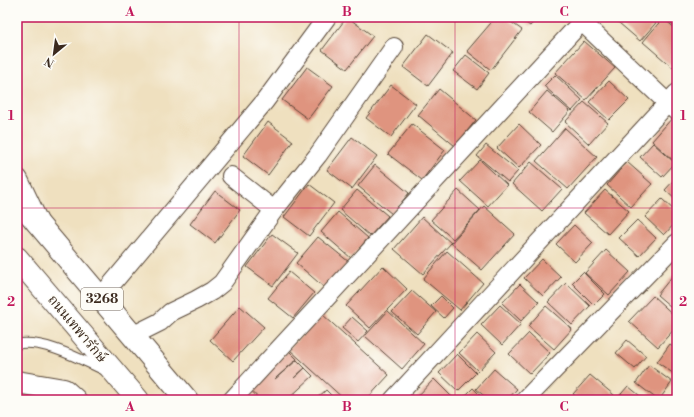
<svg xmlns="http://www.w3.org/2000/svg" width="694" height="417" font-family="'Libre Bodoni','Noto Serif Thai',serif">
  <rect width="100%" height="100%" fill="#fdfcf7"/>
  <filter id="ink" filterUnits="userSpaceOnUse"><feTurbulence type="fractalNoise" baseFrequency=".025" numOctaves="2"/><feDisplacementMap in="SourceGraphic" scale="8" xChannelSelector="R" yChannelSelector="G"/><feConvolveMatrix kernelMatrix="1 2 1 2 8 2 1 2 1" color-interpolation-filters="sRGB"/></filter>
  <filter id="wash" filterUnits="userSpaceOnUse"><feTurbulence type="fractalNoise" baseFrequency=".012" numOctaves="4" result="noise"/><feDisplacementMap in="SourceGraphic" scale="16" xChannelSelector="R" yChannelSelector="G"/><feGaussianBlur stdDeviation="0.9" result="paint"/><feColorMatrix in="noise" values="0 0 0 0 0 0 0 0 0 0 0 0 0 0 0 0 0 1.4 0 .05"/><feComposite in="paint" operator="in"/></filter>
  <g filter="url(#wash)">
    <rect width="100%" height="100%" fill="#efe0bf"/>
    <g id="blocks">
      <!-- building -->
      <path fill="#df947f" d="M347,17L373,36L347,69L322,50Z
        M496,17H504L522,30L491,70L467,51Z
        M518,17H538L530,26Z
        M612,17H661L640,41Z
        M668,17H677V28L666,19Z
        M663,18L677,30V63L673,68L643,42Z
        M428,34L453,53L428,86L403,67Z
        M584,41L615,68L586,100L555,73Z
        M466,55L489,73L477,89L453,71Z
        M307,67L333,86L308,119L282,100Z
        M555,75L582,100L572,111L544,86Z
        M609,81L629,100L609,120L589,102Z
        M391,85L416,104L391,137L366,118Z
        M439,89L476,120L455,146L418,115Z
        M547,91L570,111L552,132L529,112Z
        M584,102L608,123L589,144L565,122Z
        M673,117L677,120V164L652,141Z
        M268,122L293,141L268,175L243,156Z
        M412,124L445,150L422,180L388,154Z
        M519,124L541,145L519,168L497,148Z
        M565,128L597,157L568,189L536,161Z
        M352,137L377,156L352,189L327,170Z
        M653,143L675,163L662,177L640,157Z
        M486,145L518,171L508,182L477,156Z
        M480,160L507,185L488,206L460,181Z
        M531,162L562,189L542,211L512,184Z
        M627,162L652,184L631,207L607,185Z
        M375,165L409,193L392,214L358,186Z
        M677,177V201L665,190Z
        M309,184L334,203L309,236L284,217Z
        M357,190L388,216L370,236L340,210Z
        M458,190L480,210L453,239L431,220Z
        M605,190L629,211L608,234L584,213Z
        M215,191L240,210L215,243L190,224Z
        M662,199L677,213V221L664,235L645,217Z
        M484,206L515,234L482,270L451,243Z
        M338,212L368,238L351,258L321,232Z
        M422,217L451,243L423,274L394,249Z
        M637,220L656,238L639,256L619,238Z
        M574,225L593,243L575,262L556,244Z
        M272,234L298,253L273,286L247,267Z
        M318,237L349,262L326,289L296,263Z
        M606,250L630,272L609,295L585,273Z
        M447,251L483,283L460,310L423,279Z
        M542,259L561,277L543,296L524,278Z
        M383,266L407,289L370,328L346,306Z
        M289,272L314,293L293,318L268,298Z
        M583,272L605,294L594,305L572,283Z
        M674,274L677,277V312L657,295Z
        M566,283L590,306L572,325L548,302Z
        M520,284L539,302L521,321L502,303Z
        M412,291L436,312L417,334L392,312Z
        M441,296L453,308L444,318L431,306Z
        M653,296L677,318V326L658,347L629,321Z
        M500,305L521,324L502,345L481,325Z
        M240,306L264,327L233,361L210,340Z
        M546,306L572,329L554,349L528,326Z
        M388,311L424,344L402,369L365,336Z
        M322,314L389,375L366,400H345L289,349Z
        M352,317L368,331L358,342L342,328Z
        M529,333L550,353L530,374L509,354Z
        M477,334L496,352L478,371L459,353Z
        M627,340L646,356L635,369L616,353Z
        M670,344L677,349V376L657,362Z
        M289,351L297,359L275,379L297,360L305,368L294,378L305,368L313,376L287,400H260L248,387Z
        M457,354L476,373L458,391L439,373Z
        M649,365L672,382L659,400H658L636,383Z
        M494,369L517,389L507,400H489L476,389Z
        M590,375L614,395L609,400H581L573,394Z
        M434,379L453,398L450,400H417L416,398Z
        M628,386L645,400H616Z
        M473,388L485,400H461Z
        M326,390L334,398L332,400H315Z"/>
    </g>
  </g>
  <g filter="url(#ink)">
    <use href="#blocks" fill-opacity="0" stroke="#564536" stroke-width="1"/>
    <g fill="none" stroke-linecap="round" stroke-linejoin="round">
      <!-- service casing -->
      <g stroke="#564536" stroke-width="11">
        <path id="service" d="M17,344C43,339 80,359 104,370"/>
      </g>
      <!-- minor casing -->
      <g stroke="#564536" stroke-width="20">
        <path id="minor" d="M581,21L676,111
          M231,176L274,210
          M100,298L265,101L327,17
          M132,336L160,322L171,312L196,300L212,291L222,283L274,210L318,155L394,47
          M232,400L586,17
          M393,400L677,93
          M525,400L677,243"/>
      </g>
      <!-- primary casing -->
      <g stroke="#564536" stroke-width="24">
        <path id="primary" d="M24,207L187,400
          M17,258L138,400"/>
      </g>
      <!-- motorway casing -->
      <g stroke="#564536" stroke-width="24">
        <path id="motorway" d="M17,180L37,222
          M17,382L64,390L75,400"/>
      </g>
      <!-- service -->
      <use href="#service" stroke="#fff" stroke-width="9"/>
      <!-- minor -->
      <use href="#minor" stroke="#fff" stroke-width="18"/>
      <!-- primary -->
      <use href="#primary" stroke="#fff" stroke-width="22"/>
      <!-- motorway -->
      <use href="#motorway" stroke="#fff" stroke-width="22"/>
    </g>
  </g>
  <!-- grid -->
  <path fill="none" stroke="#c2185b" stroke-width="1" stroke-opacity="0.55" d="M239,17V400M455,17V400M17,208H677"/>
  <g text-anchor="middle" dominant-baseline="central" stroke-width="3" stroke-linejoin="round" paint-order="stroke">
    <!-- shield labels -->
    <rect fill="#fdfcf7" stroke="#75695f" stroke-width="1" x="81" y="288" width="42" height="22" rx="3"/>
    <g font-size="13" font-weight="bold" fill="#3b2a1e">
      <text x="102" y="299">3268</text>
    </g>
    <!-- street labels -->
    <g font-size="14" fill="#3b2a1e" stroke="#fdfcf7">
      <text transform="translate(77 329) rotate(50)">ถนนเทพารักษ์</text>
    </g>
  </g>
  <!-- margin -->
  <rect width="694" height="417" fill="none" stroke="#fdfcf7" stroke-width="44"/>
  <!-- north arrow -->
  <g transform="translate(54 54) rotate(209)" stroke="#fdfcf7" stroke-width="3" paint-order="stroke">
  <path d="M0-3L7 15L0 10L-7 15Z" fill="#3b2a1e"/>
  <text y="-6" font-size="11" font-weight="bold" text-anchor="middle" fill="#3b2a1e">N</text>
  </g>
  <rect x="22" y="22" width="650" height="373" fill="none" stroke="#c2185b" stroke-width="1.5"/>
  <g font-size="13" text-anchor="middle" font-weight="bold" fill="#c2185b">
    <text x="130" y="16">A</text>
    <text x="347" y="16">B</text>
    <text x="564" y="16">C</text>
    <text x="11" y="120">1</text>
    <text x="683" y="120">1</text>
    <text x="11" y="306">2</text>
    <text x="683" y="306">2</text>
    <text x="130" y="411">A</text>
    <text x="347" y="411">B</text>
    <text x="564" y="411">C</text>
  </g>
</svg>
